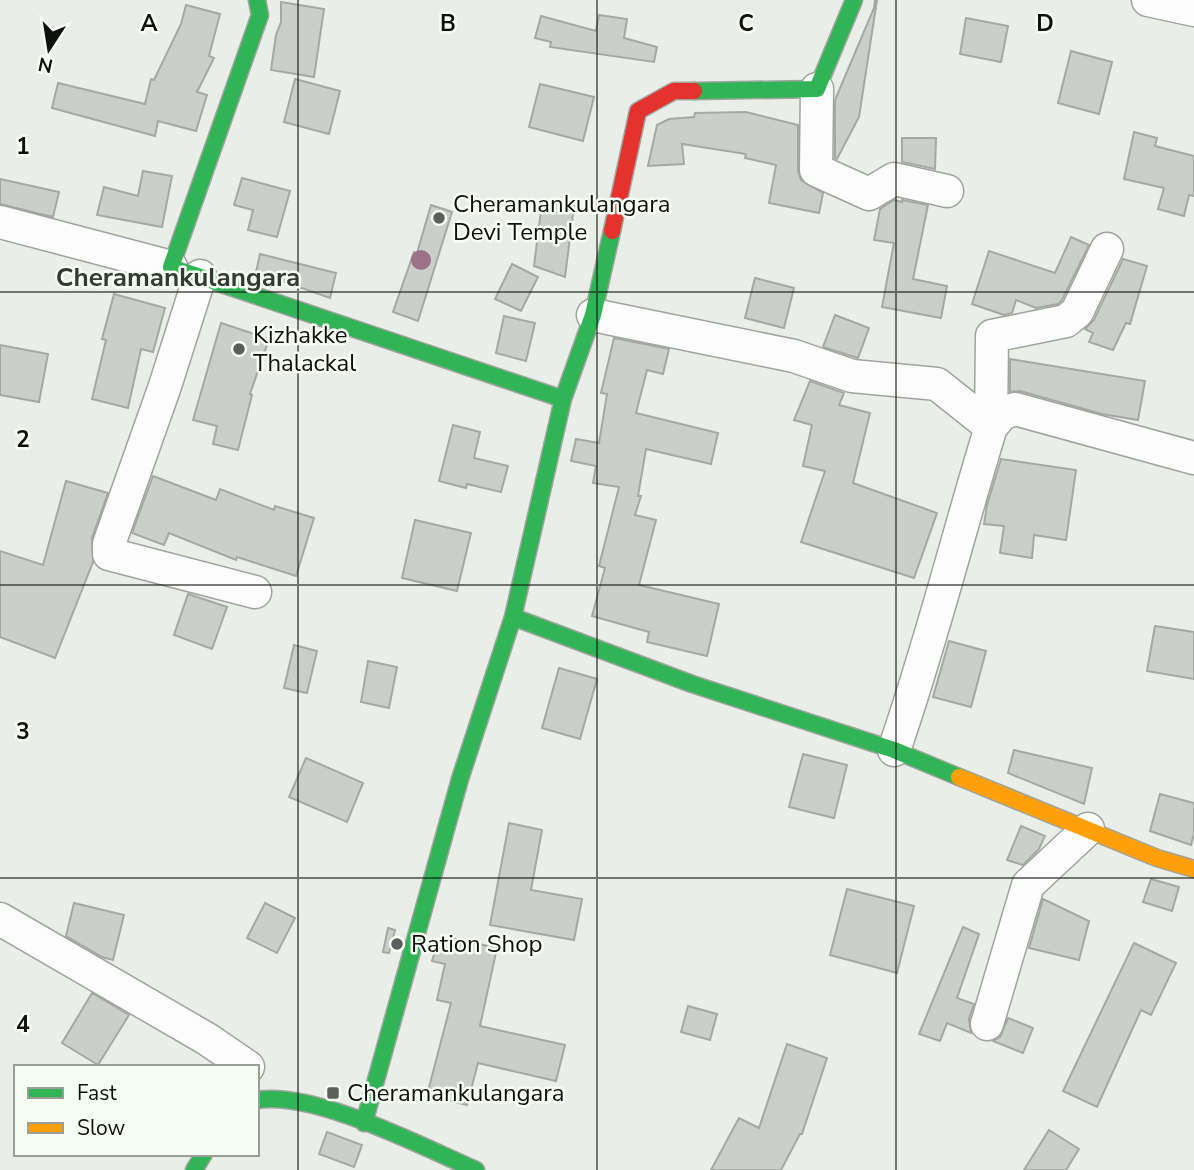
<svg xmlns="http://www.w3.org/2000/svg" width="1194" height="1170" font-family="'Nunito Sans',sans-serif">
  <rect width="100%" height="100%" fill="#eaeee8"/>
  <!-- building -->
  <path fill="#cbcfca" stroke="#a5a8a3" stroke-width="2" d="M875,0H877L859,117L837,159L835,158V100L874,8Z
    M281,2L324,9L314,77L271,70L276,35L281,22Z
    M186,5L220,14L209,56L214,58L197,92L207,95L196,131L158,121L155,136L52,108L58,83L145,104L151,79L154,80L181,24Z
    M599,15L627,19L624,38L657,47L654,62L550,47L551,42L535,38L541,16L596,31Z
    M966,18L1008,26L1001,62L960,54Z
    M1071,51L1112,62L1099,114L1058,103Z
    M295,79L340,91L329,134L284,122Z
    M540,84L594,97L583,141L529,127Z
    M746,112L798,125V171L801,180L823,193L819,213L769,203L776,165L745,158L746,154L682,144L684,164L648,166L657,125L669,119L694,117L695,113Z
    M1134,132L1157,138L1155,146L1194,156V196L1189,195L1184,216L1158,209L1164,188L1124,179Z
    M902,138H936L935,169L902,162Z
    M143,171L172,176L162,227L97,215L104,187L138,196Z
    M242,178L290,191L277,237L248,230L253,210L234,205Z
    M0,179L59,192L53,217L0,204Z
    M894,200L902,202V200L928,205L913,279L947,286L941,318L882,307L894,243L874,240L880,209Z
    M542,202L574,206L565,277L534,266Z
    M431,205L452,212L418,321L393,312L414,252L417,253Z
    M1071,237L1089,245L1062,300L1058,304L1036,308L1016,300L1012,313L1004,315L972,304L989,251L1055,273Z
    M260,254L336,273L330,298L256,272Z
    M1123,259L1147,266L1130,324L1126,323L1113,350L1089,342L1093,333L1085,329L1094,320Z
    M512,264L538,277L521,311L495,299Z
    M755,278L794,288L784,328L745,318Z
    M114,294L165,308L153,352L141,349L128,408L92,399L106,340L102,339Z
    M835,315L869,328L858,358L823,347Z
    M504,316L535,323L526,361L496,353Z
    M221,323L269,339L250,394L252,395L238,450L213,444L217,426L193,420Z
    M614,338L669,349L663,374L647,370L636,413L718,433L711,464L646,449L638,496H641L635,515L656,520L639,585L719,604L707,656L647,642L649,632L592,616L605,568L599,566L619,487L593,483L596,466L571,461L576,439L599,443L607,394L601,393Z
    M0,345L48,354L39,402L0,395Z
    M1010,359L1145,381L1138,420L1102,414L1020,391L1010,392Z
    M810,381L844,393L839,405L870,413L853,483L937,513L914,578L801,542L825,471L803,466L812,425L794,420Z
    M453,425L480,432L474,458L508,466L501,492L467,484L466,488L439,481Z
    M1001,459L1076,470L1066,540L1034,535L1032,558L1000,553L1004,526L984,524L987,505Z
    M153,476L216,500L220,489L274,510L275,506L314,518L296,576L237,557L236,560L169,533L164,545L132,533Z
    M66,481L108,493L92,538L93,562L55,658L0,637V551L43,565Z
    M415,520L471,533L457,591L402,578Z
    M188,594L227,607L212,649L174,635Z
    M1155,626L1194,632V679L1147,671Z
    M949,641L986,651L971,707L933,697Z
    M294,645L317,651L307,693L284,688Z
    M368,661L397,667L389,708L361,702Z
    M559,668L597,679L580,739L542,728Z
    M1014,750L1092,768L1084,804L1008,773Z
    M803,754L847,765L834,818L789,807Z
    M306,758L363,783L347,822L289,797Z
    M1160,794L1194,803V834L1191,845L1150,831Z
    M509,823L542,830L531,890L582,899L574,940L490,925Z
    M1021,826L1045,836L1039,849L1023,865L1007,860Z
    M1151,879L1179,887L1172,911L1143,902Z
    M847,889L914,906L897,973L830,955Z
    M1043,899L1089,921L1079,960L1029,948Z
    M74,903L124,915L113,960L102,957L66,936Z
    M265,903L295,918L277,953L247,938Z
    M963,927L979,934L957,998L974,1004L969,1019L971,1033L947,1023L940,1041L919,1034Z
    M388,928L395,930L389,953L383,952Z
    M452,938L497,948L480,1026L565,1045L556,1081L478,1063L467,1105L427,1095L451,1003L437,1000L445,964L432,961L437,945L449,949Z
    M1134,943L1176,963L1151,1015L1141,1010L1097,1107L1063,1091Z
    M92,993L129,1015L98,1065L62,1043Z
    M688,1006L717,1014L710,1040L681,1032Z
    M1008,1018L1033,1028L1023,1053L993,1041L1000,1037Z
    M787,1044L827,1058L802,1134H800L781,1170H711L739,1118L759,1128Z
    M1049,1130L1079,1149L1066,1170H1024Z
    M327,1132L362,1145L354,1167L319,1154Z"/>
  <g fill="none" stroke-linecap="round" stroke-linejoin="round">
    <!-- street casing -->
    <g stroke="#a0a49f" stroke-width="35">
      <path id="street" d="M1148,0L1194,10
        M817,89L816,170L869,194L894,179L947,191
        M0,222L171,267
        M200,276L165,386L109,544V554L255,592
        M593,315L794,356L852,376L937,384L991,427
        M991,427L992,336L1066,321L1077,312L1107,249
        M894,750C931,644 958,534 991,427L1002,414L1015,409L1194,458
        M0,919L207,1039L248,1067
        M987,1024L1028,885L1088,829"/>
    </g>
    <!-- fast casing -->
    <g stroke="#a0a49f" stroke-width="19">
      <path id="fast" d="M257,0L260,15L171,267L563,399
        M694,91L817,89L854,0
        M513,617L692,684L894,750L959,777
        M257,1100C315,1091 421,1146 476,1170
        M364,1123L460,779L513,617L563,399L593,315L612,231
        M194,1170L204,1154"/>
    </g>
    <!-- slow casing -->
    <g stroke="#a0a49f" stroke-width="19">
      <path id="slow" d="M959,777L1157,858L1194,869"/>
    </g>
    <!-- jam casing -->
    <g stroke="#a0a49f" stroke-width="19">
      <path id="jam" d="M612,231L638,111L674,91H694"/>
    </g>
    <!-- street -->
    <use href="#street" stroke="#fcfcfc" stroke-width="32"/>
    <!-- fast -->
    <use href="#fast" stroke="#30b455" stroke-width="16"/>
    <!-- slow -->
    <use href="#slow" stroke="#ff9f0a" stroke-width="16"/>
    <!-- jam -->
    <use href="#jam" stroke="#e5322d" stroke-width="16"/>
  </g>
  <!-- trees -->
  <circle fill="#9b7287" cx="421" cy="260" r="10"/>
  <!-- grid -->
  <path fill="none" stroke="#0e100d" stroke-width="2" stroke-opacity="0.55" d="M298,0V1170M597,0V1170M896,0V1170M0,292H1194M0,585H1194M0,878H1194"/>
  <!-- markers -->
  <g fill="#5b5e5a" stroke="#f6fef3" stroke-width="2.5">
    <circle cx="439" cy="218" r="7"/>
    <circle cx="239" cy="349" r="7"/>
    <circle cx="397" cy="944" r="7"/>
    <rect x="326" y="1086" width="14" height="14" rx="3.5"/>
  </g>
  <g text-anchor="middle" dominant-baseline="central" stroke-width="5" stroke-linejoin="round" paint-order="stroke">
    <!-- poi labels -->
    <g font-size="24" fill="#0e100d" stroke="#f6fef3" text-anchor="start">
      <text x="453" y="204">Cheramankulangara<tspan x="453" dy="28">Devi Temple</tspan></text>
      <text x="253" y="335">Kizhakke<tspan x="253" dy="28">Thalackal</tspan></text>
      <text x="411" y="944">Ration Shop</text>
      <text x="347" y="1093">Cheramankulangara</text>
    </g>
    <!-- neighbourhood labels -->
    <g font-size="26" font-weight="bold" fill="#343a32" stroke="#f6fef3">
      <text x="178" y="277">Cheramankulangara</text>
    </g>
  </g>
  <g font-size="23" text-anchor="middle" font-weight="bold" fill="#0e100d" stroke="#f6fef3" stroke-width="5" stroke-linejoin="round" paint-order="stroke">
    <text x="149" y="31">A</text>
    <text x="448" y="31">B</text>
    <text x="746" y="31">C</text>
    <text x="1045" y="31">D</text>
    <text x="23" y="154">1</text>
    <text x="23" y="447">2</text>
    <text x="23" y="739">3</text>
    <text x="23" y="1032">4</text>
  </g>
  <!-- legend -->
  <rect x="14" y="1065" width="245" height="91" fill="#f6fef3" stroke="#999f97" stroke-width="2"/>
  <rect x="28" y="1088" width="35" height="10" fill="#30b455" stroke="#999f97" stroke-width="2"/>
  <text x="77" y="1100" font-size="21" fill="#0e100d">Fast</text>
  <rect x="28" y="1123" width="35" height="10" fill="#ff9f0a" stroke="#999f97" stroke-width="2"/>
  <text x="77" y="1135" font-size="21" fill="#0e100d">Slow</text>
  <!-- north arrow -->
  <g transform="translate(49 49) rotate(192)" stroke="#f6fef3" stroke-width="5" paint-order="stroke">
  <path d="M0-5L12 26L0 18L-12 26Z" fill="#0e100d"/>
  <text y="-10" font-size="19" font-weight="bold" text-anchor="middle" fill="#0e100d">N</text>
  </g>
</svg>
